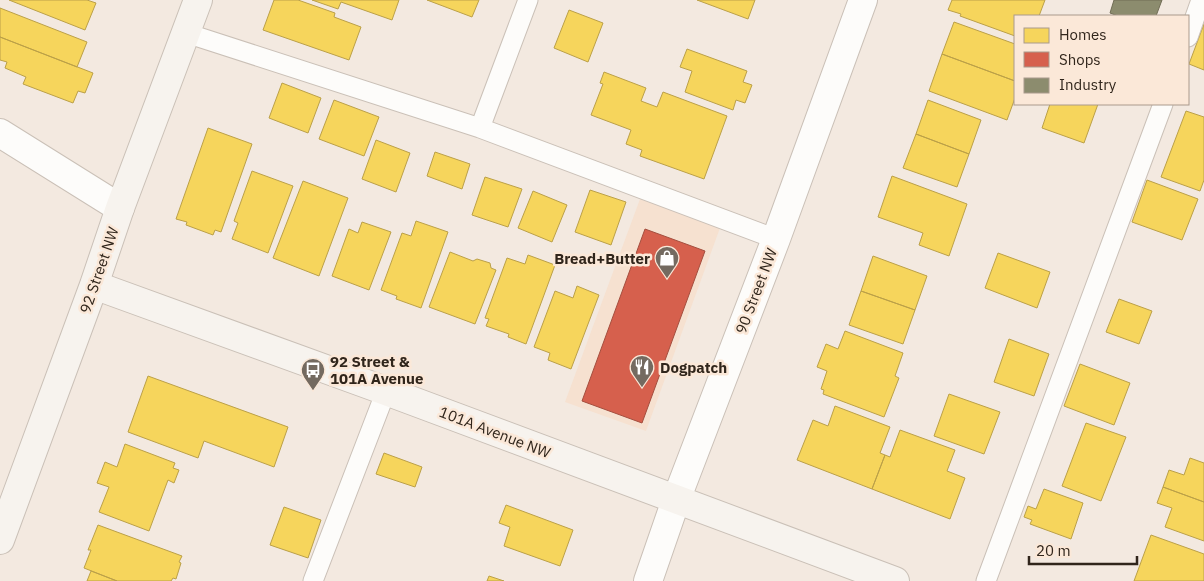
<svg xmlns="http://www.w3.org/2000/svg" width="1204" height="581" font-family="'IBM Plex Sans',sans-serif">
  <rect width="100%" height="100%" fill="#f3e9e0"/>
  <!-- built -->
  <path fill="#f6e1d0" d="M640,199L720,228L646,431L565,402Z"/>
  <!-- homes -->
  <path fill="#f6d55c" stroke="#bba048" d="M9,0H87L96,3L85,30Z
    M274,0H298L335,13L334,17L361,27L349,60L263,30Z
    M312,0H399L392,20L341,2L338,9Z
    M427,0H479L472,17Z
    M697,0H755L748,19Z
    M952,0H1045L1039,16H1015V36L960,16L961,14L948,10Z
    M0,8L87,42L77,67L0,37Z
    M569,10L603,23L588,62L554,48Z
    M954,22L1015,44V81L942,54Z
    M1204,24V70L1189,64Z
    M0,37L93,73L85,93L78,91L73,103L23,84L26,77L5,68L7,62L0,60Z
    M687,49L747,71L743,82L752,85L745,103L736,100L733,110L685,92L692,71L680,67Z
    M942,54L1015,81V98L1007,120L929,91Z
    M604,72L646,88L641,101L657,107L663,92L727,116L704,179L640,156L642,150L626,144L631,130L591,115L603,84L600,83Z
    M282,83L321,98L308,133L269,118Z
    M334,100L379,117L364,156L319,139Z
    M928,100L981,120L969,154L916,134Z
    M1050,104H1098L1084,143L1042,128Z
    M1186,111L1204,117V180L1200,191L1161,177Z
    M208,128L252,144L221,232L215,230L213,235L186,225L187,222L176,219Z
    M916,134L969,154L957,187L903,168Z
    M376,140L410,153L396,192L362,179Z
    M435,152L470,164L462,189L427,176Z
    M252,171L293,186L268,253L232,239L238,223L234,221Z
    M892,176L967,204L949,256L919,245L923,233L878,217Z
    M485,177L522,189L508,227L472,215Z
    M1147,180L1198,199L1182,240L1132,222Z
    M303,181L348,198L319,276L273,258Z
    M590,190L626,202L611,245L575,232Z
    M533,191L567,205L552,242L518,228Z
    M416,221L448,232L421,308L396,299L397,296L381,290L402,233L411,236Z
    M362,222L391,232L369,290L332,276L349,229L358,233Z
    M450,252L473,261L477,259L490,263L491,268L496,270L475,324L429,307Z
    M998,253L1050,272L1037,308L985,288Z
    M528,255L555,265L526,344L508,337L509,334L486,326L489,319L485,318L507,258L525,264Z
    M873,256L927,276L915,310L861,291Z
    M577,286L599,295L571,369L548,360L550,353L534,347L555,291L573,298Z
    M861,291L915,310L903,344L849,325Z
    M1119,299L1152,311L1139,344L1106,332Z
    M845,331L903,353L895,376L899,378L884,417L823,394L824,390L821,389L827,371L817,367L826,344L838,349Z
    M1009,339L1049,354L1034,396L994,382Z
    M1080,364L1130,383L1114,425L1064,406Z
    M148,376L288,427L274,467L204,441L198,458L128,432Z
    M949,394L1000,412L984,454L934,436Z
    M835,406L890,427L880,453L885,455L872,489L797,460L813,420L828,426Z
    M1086,423L1126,437L1101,501L1062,486Z
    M900,430L955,450L947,471L965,478L950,519L872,489L885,455L890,457Z
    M125,444L175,463L173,468L179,470L174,483L168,480L149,531L99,512L109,487L97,483L105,462L117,467Z
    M384,453L422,467L415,487L376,474Z
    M1190,458L1204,463V502L1163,487L1169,470L1184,475Z
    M1163,487L1204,502V541L1165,527L1172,508L1157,503Z
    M1044,489L1083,503L1071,539L1030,524L1032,520L1024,517L1028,506L1036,509Z
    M506,505L573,530L560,566L504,546L510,527L499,523Z
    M284,507L321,520L308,558L270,545Z
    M98,525L182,556L179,562L181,563L176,579L173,578L171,581H117L84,568L91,550H88Z
    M1151,535L1204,554V581H1134Z
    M91,571L117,581H87Z
    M489,576L504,581H487Z"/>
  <!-- shops -->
  <path fill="#d6604d" stroke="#a44e3e" d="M645,229L705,251L642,423L582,401Z"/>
  <!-- industry -->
  <path fill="#8c8c6e" stroke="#706d55" d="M1114,0H1162L1156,16H1118L1110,13Z"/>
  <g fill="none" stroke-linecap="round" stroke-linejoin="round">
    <!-- lane casing -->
    <g stroke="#cac0b7" stroke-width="21">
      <path id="lane" d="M186,33L480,128L776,239
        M1188,37L1201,0
        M480,128L528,0
        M313,581L386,391
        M986,581L1163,104"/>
    </g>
    <!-- street casing -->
    <g stroke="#cac0b7" stroke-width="30">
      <path id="street" d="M0,133L120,208
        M648,581L676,500L776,239L863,0"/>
    </g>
    <!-- secondary casing -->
    <g stroke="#cac0b7" stroke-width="30">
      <path id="secondary" d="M94,285L386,391L895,581
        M0,540L94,285L120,208L198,0"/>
    </g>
    <!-- lane -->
    <use href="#lane" stroke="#fdfcfa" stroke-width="19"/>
    <!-- street -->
    <use href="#street" stroke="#fdfcfa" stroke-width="28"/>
    <!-- secondary -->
    <use href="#secondary" stroke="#f7f3ee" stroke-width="28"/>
  </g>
  <!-- icons -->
  <defs>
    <g id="shop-pin" transform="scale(1.25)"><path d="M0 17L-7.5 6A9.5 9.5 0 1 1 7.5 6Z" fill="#746a60" stroke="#fbe8d8"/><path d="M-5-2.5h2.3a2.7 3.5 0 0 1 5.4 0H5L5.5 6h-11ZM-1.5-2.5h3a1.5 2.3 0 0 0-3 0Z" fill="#fff"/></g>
    <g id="restaurant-pin" transform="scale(1.25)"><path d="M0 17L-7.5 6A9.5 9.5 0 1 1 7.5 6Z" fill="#746a60" stroke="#fbe8d8"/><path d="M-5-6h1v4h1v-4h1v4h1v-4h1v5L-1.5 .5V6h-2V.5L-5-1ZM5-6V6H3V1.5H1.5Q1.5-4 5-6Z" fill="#fff"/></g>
    <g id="bus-pin" transform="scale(1.25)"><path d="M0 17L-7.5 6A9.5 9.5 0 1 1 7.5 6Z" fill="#746a60" stroke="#fbe8d8"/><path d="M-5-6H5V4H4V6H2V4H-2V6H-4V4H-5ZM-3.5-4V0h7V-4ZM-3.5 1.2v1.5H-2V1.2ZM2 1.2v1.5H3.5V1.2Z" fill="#fff"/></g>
  </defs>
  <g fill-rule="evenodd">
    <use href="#shop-pin" x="667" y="258"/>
    <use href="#restaurant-pin" x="642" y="367"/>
    <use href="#bus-pin" x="313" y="370"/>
  </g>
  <g text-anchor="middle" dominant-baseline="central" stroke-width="5" stroke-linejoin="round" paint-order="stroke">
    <!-- poi labels -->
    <g font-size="15" font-weight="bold" fill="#30251b" stroke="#fbe8d8" text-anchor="start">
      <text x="650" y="258" text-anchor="end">Bread+Butter</text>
      <text x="330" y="361">92 Street &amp;<tspan x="330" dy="17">101A Avenue</tspan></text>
      <text x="660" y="367">Dogpatch</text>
    </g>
    <!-- street labels -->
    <g font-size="15" fill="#30251b" stroke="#fbe8d8">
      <text transform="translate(99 270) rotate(-71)">92 Street NW</text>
      <text transform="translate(756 291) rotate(-69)">90 Street NW</text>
      <text transform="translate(495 432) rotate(21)">101A Avenue NW</text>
    </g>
  </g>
  <!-- legend -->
  <rect x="1014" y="15" width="175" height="90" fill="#fbe8d8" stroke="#aa9a8c"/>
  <rect x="1024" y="28" width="25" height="15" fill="#f6d55c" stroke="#aa9a8c"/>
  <text x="1059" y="40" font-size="15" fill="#30251b">Homes</text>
  <rect x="1024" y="52" width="25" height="15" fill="#d6604d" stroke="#aa9a8c"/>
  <text x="1059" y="65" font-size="15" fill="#30251b">Shops</text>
  <rect x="1024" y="78" width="25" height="15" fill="#8c8c6e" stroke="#aa9a8c"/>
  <text x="1059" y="90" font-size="15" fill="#30251b">Industry</text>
  <!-- scale -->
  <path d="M1029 556v8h108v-8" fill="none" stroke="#30251b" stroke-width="2.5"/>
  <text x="1036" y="556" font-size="15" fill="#30251b" stroke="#fbe8d8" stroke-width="4" paint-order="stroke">20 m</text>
</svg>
